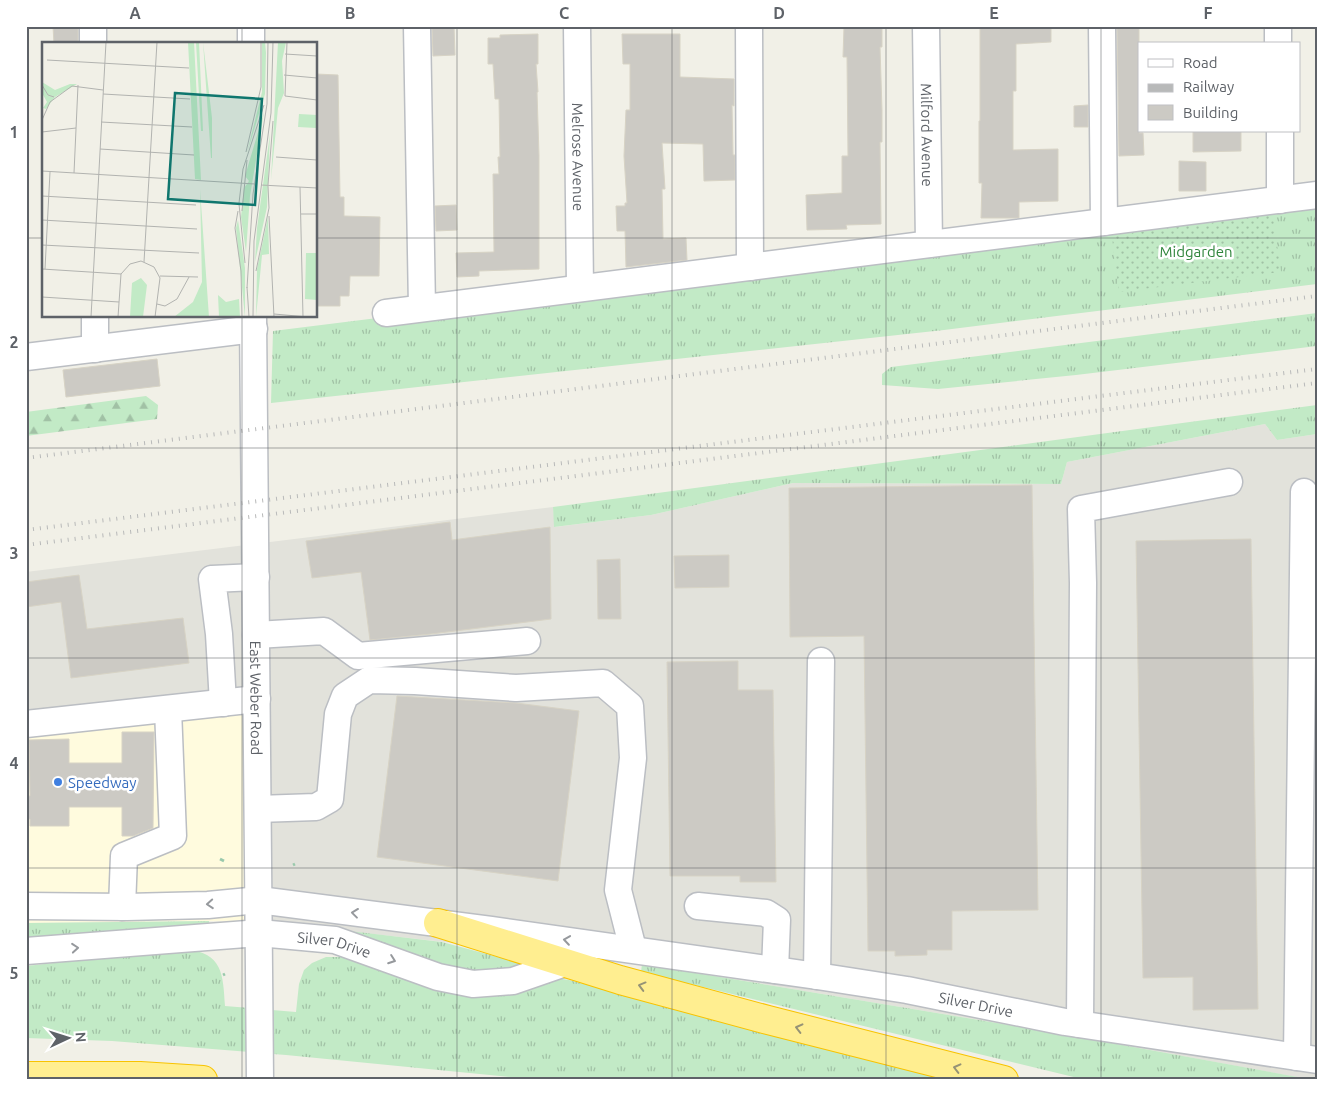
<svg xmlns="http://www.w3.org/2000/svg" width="1343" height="1106" font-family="Ubuntu,sans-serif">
  <defs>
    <pattern id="grass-tufts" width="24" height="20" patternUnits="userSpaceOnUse" patternTransform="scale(1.25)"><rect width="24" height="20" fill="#c2eac6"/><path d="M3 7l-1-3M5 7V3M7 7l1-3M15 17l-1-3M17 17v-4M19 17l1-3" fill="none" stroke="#a1c1a5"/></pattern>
    <pattern id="forest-firs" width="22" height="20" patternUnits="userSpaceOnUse" patternTransform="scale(1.25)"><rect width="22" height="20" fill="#c2eac6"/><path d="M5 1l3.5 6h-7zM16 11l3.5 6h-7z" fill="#a1c1a5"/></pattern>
    <pattern id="garden-dots" width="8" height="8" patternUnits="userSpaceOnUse" patternTransform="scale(1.25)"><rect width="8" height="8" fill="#c2eac6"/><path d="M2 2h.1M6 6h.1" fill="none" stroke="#a1c1a5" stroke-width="1.8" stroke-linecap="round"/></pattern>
  </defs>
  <rect width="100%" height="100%" fill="#f1f0e7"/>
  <!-- commercial -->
  <path fill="#fffbde" d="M263,708L265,922L209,921L26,923V722Z"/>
  <!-- industrial -->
  <path fill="#e2e2db" d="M1265,424L1277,440L1317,434V1080L1302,1078L1051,1032L642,964L265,922L263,709L26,722V572L553,507L555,527L651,515L793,483L1061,484L1067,462Z"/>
  <!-- grass -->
  <path fill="url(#grass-tufts)" d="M1317,201V284L944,330L271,403L273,331Z
    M1317,313V346L1076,375L938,389L882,385V374L891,367Z
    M1317,405V434L1277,440L1265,424L1067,462L1061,484L793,483L651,515L554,527L553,507Z
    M209,921L210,929L26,946V923Z
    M341,930L442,942L520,963L518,971L473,973L448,969Z
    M185,949C223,953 223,974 225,1006L296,1012L299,984L304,970L312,963L326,957H349L414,980L556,978L569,980L953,1080H541L286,1055L112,1041L26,1038V966Z
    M642,964L1051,1032L1314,1080H1086L641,972Z"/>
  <!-- forest -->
  <path fill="url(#forest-firs)" d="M146,396L158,405L157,419L26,436V412Z"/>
  <!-- garden -->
  <path fill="url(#garden-dots)" d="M1272,210L1281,272L1119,292L1111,230Z"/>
  <!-- building -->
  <path fill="#cccac4" stroke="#d7d3c5" d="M53,26H78V44H54Z
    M454,26L455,55L433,56L432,27Z
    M980,26L1051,27V42L1016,44V91H1013V150L1058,149V201L1019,202V218H981L982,183H979V121H980Z
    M1117,26H1139V133H1143L1144,155L1119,156Z
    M844,27L882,28V47H880L882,111V142H880L881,224L846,225L847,229L807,230L806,195L842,193V156H848L847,57H843Z
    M538,34V64H536L538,92H537L539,156V269L479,271V276L457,277L456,253L494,252L493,174H499L498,157H500L499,99H495L493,64H488V38H500V35Z
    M622,34H680V77L734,79V106L732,105L733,155H735V180L704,181L703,144L662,143L665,189H662L663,239L686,238L687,260L626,267L625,231H617L616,206H625V203H627L624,156L626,110H630V64H623Z
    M316,74L338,75L340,197H344V216L380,217L379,276H350L349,296H340V306H316Z
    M1088,105V127H1074V106Z
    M1193,131H1241V151L1193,152Z
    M1179,161L1206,162V191H1179Z
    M456,205L457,230L436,231L435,206Z
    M157,359L160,386L66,397L63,370Z
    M1032,485L1038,910L952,911V950H927V955L895,956V951H868L864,636L790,637L789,488Z
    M450,522L452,540L550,527L551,619L431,634L370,640L361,572L312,578L306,541Z
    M1251,539L1258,1009L1193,1010V977L1143,978L1136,541Z
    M729,555V587L675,588L674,556Z
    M620,559L621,619H598L597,560Z
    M79,575L87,629L183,618L189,663L71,678L61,602L26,607V582Z
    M738,661V690H773L776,882H740V876H670L667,662Z
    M397,696L516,703L579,711L558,881L377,857Z
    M122,732H154L153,828L133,836H122V807H69V826H30V819H26V796H30L29,740L69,739V763H122Z"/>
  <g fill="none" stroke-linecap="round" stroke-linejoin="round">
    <!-- minor casing -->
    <g stroke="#bbbec3" stroke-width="29">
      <g id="minor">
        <path d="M93,26V44"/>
        <path d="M251,26V44"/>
        <path d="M417,26L422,308"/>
        <path id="s1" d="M577,26L580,288"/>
        <path d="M749,26L750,267"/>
        <path id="s2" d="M926,26L929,244"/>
        <path d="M1102,26L1104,222"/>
        <path d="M1278,26V44"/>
        <path d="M1280,131V200"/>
        <path d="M386,313L1317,195"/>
        <path d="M95,316V349"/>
        <path id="s3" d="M253,316L260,1080"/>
        <path d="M26,357L254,329"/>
        <path d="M256,635L324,631L358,656L527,641"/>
        <path d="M223,703L219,634L212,579L256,577"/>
        <path d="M26,724L257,699"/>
        <path d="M258,809L316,807L330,799L338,714L345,696L369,680L415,681L516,688L603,683L630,706L633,758L618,890L633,949"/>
        <path id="s4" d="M26,906L127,907L208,905L259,900L491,930L817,976L907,990L1065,1022L1317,1060"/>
        <path d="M698,906L766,913L777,920L775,970"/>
        <path d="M122,907L124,856L173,836L168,709"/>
        <path id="s5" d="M26,951L259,933L335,940L438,977L473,984L513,981L565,963L578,960"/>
        <path d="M817,976L821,661"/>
        <path d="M1080,1024L1083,583L1081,509L1229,482"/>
        <path d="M1297,1057L1304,492"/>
      </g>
    </g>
    <!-- highway casing -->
    <g stroke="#f8c300" stroke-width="30">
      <path id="highway" d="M438,923L620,980L768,1020L1004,1080
        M26,1076H140L203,1080"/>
    </g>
    <!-- path -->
    <path stroke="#9ac9ac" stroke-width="3" stroke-dasharray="5 2.5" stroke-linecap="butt" d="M220,859L224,861
      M293,865L295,864
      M223,975L225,974"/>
    <!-- minor -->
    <use href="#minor" stroke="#fff" stroke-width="26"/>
    <!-- highway -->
    <use href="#highway" stroke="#ffee90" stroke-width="28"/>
    <!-- rail -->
    <path stroke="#b8b9b9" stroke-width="4" stroke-dasharray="1 6" stroke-linecap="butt" d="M26,458L1317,296
      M26,530L1317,369
      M26,545L1317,383"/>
  </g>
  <!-- one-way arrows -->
  <defs><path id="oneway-chevron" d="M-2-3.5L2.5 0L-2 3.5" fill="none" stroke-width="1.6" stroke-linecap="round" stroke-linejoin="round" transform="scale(1.25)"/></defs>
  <g stroke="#96999d">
    <use href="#oneway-chevron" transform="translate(210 904) rotate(176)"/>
    <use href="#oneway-chevron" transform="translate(355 913) rotate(-173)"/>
    <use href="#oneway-chevron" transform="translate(567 940) rotate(-172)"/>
    <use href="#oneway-chevron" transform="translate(75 948) rotate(-5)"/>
    <use href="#oneway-chevron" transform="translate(392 960) rotate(20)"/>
  </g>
  <g stroke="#969376">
    <use href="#oneway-chevron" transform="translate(642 986) rotate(-165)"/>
    <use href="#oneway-chevron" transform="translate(799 1028) rotate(-166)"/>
    <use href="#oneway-chevron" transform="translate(957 1068) rotate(-166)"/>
  </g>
  <!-- grid -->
  <path fill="none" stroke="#5e6268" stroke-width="1" stroke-opacity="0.55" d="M242,26V44M457,26V1080M672,26V1080M886,26V1080M1101,26V1080M26,238H44M316,238H1317M242,316V1080M26,448H1317M26,658H1317M26,868H1317"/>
  <!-- markers -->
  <circle fill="#3f7fe0" stroke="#fff" stroke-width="2" cx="58" cy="782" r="5"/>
  <g text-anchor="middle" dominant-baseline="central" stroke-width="5" stroke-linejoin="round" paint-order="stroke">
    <!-- street labels -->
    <g font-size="15" fill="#5e6268" stroke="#fff">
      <text stroke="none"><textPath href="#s2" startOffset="109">Milford Avenue</textPath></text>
      <text stroke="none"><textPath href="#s1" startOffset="131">Melrose Avenue</textPath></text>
      <text stroke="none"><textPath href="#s3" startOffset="382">East Weber Road</textPath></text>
      <text stroke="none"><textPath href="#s5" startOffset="310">Silver Drive</textPath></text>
      <text stroke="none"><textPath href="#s4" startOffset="958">Silver Drive</textPath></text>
    </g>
    <!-- park labels -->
    <g font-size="15" fill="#30853c" stroke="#fff">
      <text x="1196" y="251">Midgarden</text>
    </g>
    <!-- shop labels -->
    <g font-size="15" fill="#366cbe" stroke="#fff" text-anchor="start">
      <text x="68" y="782">Speedway</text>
    </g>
  </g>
  <!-- overview -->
  <g transform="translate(42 42)">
    <rect width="275" height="275" fill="#f1f0e7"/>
    <path d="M146,0H152L159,138L153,137ZM154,0H157L161,89H159ZM161,0L170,76V116H169ZM220,0H223L224,11L223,52L205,111L220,50ZM236,0H244L240,19L242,51L236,66L229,138ZM222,70L208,154L204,210L199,175L202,146L207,139L203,134ZM257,72L275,73L274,86L256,85ZM228,92L225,165L213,220L215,186ZM226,175L227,212L220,213L214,275L215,227ZM196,178L203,226V275L194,186ZM264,211H275V258L263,257Z" fill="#c2eac6"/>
    <path d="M0,40L13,48L28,42H35L13,55L4,67L1,66L5,60L0,51ZM158,147L167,275H132L151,260L160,240ZM99,236L105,243L101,275H88L90,241ZM176,253L184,260L197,257L198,275H177Z" fill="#c2eac6"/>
    <path fill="none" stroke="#b2b3b0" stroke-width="1" d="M245,0L243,54L275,58M243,12L275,14M5,18L147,26M242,33L275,36M0,43L6,53L12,55M61,52L148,57M0,78L8,60L30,44L61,48M59,80L150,85M0,90L34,86M58,107L152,113M204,110L219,45V0M234,115L275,118M201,127L222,63M0,129L213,142M32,131L36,43M219,143L275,146M226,143L231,79M226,144L227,166M258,145L261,275M0,154L154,163M197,161L201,127M197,162L203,221M196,169L193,186L199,229L200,275M200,169L205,118M259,172H275M227,174L232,275M0,178L155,187M0,203L157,211M102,220L115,0M0,227L79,232M3,227L8,130M214,229L227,166M118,234L156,235M205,245L207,275M205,246L211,152L225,62L226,0M0,255L77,260M115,262L123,264L135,257L147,235M232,272L266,275M49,275L64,0M76,275L79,232L88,222L99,219L112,225L118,236L113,275M211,275L212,199L229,71L231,0"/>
    <path fill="#0f766e" fill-opacity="0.15" stroke="#0f766e" stroke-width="2.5" d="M133,51L220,57L213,163L126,157Z"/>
    <rect width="275" height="275" fill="none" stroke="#5e6268" stroke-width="2.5"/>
  </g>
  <!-- border -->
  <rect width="1343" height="1106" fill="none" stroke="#ffffff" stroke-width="55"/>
  <!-- legend -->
  <rect x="1138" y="42" width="162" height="90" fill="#ffffff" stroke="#bfc0c3"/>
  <rect x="1148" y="59" width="25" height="8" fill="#ffffff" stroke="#bfc0c3"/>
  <text x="1183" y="68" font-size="15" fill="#5e6268">Road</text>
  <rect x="1148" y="84" width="25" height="8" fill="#b8b9b9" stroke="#bfc0c3"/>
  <text x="1183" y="92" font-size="15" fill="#5e6268">Railway</text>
  <rect x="1148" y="105" width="25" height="15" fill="#cccac4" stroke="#bfc0c3"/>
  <text x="1183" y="118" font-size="15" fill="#5e6268">Building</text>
  <!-- north arrow -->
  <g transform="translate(68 1038) rotate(86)" stroke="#ffffff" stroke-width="4" paint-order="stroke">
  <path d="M0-4L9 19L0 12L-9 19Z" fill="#5e6268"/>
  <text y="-8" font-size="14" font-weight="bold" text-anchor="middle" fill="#5e6268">N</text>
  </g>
  <rect x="28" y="28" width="1288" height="1050" fill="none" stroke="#5e6268" stroke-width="2"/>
  <g font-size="16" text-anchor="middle" font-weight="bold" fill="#5e6268">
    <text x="135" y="19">A</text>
    <text x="350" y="19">B</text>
    <text x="564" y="19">C</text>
    <text x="779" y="19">D</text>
    <text x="994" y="19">E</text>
    <text x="1208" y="19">F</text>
    <text x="14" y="138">1</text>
    <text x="14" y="348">2</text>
    <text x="14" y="559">3</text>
    <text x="14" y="769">4</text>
    <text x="14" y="979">5</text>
  </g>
</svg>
